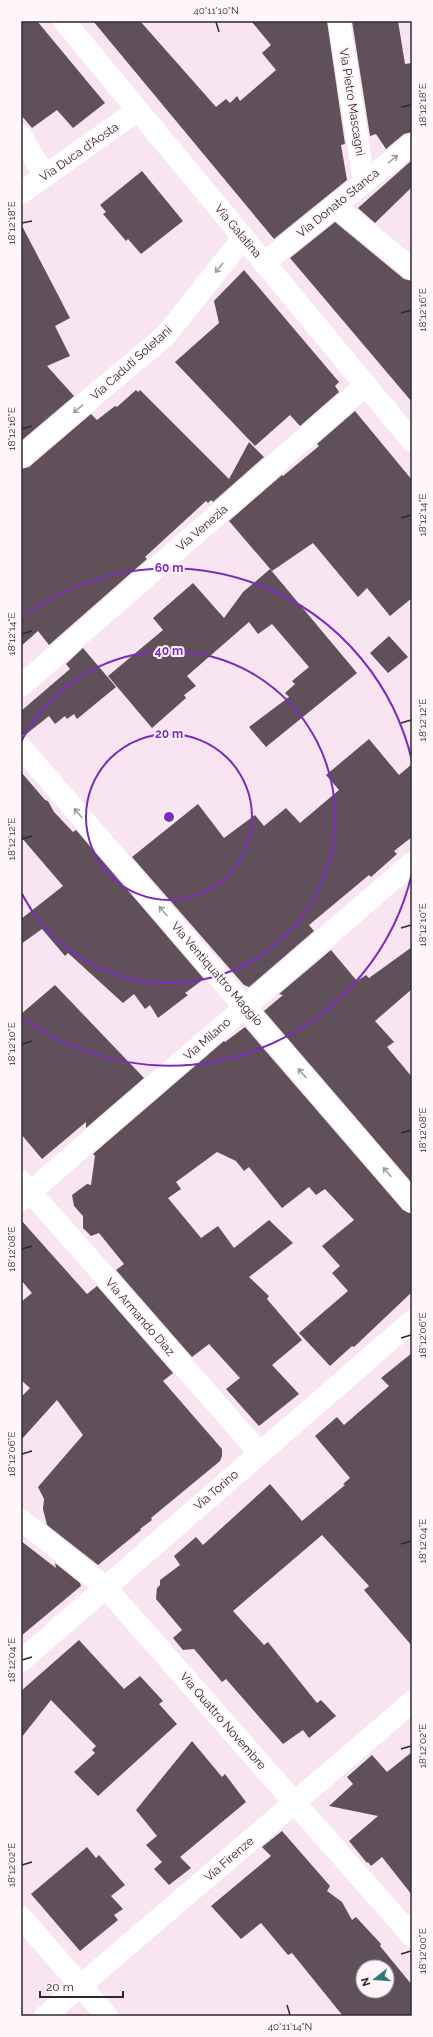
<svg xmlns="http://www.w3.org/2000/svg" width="433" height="2037" font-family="Raleway,sans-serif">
  <rect width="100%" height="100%" fill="#f8e5f1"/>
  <!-- building -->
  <path fill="#60505a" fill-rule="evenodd" d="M21,21H37L105,103L73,128L57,110L32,128L21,115Z
    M93,21H140L216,107L226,99L230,103L237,96L240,101L276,70L262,53L271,45L251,21H327L345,144L341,145L347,180L274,239Z
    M352,21H398L405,64L412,63V132L404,134L386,149L376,134L370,136Z
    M412,160V187L375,223L358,208Z
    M142,171L183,221L141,254L128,239L126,241L103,214L106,212L100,205Z
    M335,222L404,279L412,281V402L290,258Z
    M21,224L70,318L55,326L70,356L47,366L74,396L21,441Z
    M244,270L339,382L335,386L339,392L300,426L290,415L255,446L175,362L219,323L214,301Z
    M136,390L138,392L140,390L229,479L249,442L264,457L213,502L211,500L208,503L206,501L145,557L147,559L49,645L38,631L21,646V469L29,467L91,414L97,420L115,406L117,407Z
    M355,411L412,480V598L390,616L367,588L358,597L313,543L272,571L229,521L282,475L283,476L319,446L317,444Z
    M270,569L357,673L266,747L249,727L289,697L285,693L295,684L292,681L309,667L272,624L258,634L249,622L187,676L196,686L184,695L186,698L152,728L108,676L163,630L153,618L193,583L224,618L243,592Z
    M389,636L408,657L388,673L370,653Z
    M83,648L116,687L77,719L74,714L67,719L65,716L55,724L49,716L25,735H21V711L70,669L66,664Z
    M369,739L399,775L412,764V837L394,851L397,854L371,877L369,875L309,925L314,931L249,987L244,985L132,857L198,804L224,838L255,815L264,826L286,808L300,823L339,790L326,775Z
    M21,772L45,800L48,801L54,812L73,832L76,830L204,979L185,993L188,995L158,1018L150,1005L145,1009L134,994L123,1003L68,953L65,956L42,929L21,944V919L63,886L21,837Z
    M412,947V989L375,1021L394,1042L387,1047L412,1077V1183L264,1011L283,995L279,994L331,950L357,981L366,975L369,978Z
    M55,985L144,1078L86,1128V1122L42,1159L21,1134V1014Z
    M245,1027L403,1210L412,1214V1292L354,1347L352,1346L330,1366L299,1333L348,1291L332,1273L340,1266L322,1246L354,1220L325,1189L316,1195L309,1187L282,1208L249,1167L244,1171L236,1161L217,1152L176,1182L181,1189L168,1198L201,1238L218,1226L234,1248L269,1220L293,1243L249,1277L269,1296L267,1299L302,1340L272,1365L299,1394L259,1426L226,1389L240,1378L209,1344L192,1357L116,1270L124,1264L99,1233L91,1236L83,1228V1216L74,1206L72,1195L87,1184L91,1185L95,1156L93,1154L224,1041L225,1042Z
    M21,1220L87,1294L97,1286L173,1373L163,1381L222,1449V1456L220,1461L151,1518L152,1520L140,1529L141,1530L98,1565L47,1525L43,1509L44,1499L38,1487L83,1435L57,1400L21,1440V1397L30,1388L21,1380V1302L32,1293L21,1280Z
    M412,1353V1646L364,1590L369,1586L322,1535L233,1611L264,1645L268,1642L317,1703L321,1700L336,1716L309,1738L303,1730L283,1744L226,1679L222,1682L194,1649L183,1650L173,1638L182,1630L156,1599L157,1588L160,1585V1580L180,1565L174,1556L196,1537L203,1545L270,1484L302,1521L345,1485L343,1484L350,1478L315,1436L337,1417L344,1425L389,1386L381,1378Z
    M21,1541L56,1568L55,1563L80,1583L81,1586L21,1636Z
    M79,1640L124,1689L140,1676L163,1701L159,1704L177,1724L98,1796L74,1772L95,1753L92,1750L96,1746L51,1700L21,1738V1691Z
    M192,1741L222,1777L225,1774L246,1802L180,1857L191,1868L169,1885L154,1869L162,1862L146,1845L157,1836L136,1810Z
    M412,1752V1895L382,1857L371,1866L368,1862L367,1863L349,1841L378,1816L329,1806L353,1784L347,1777L372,1755L387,1772Z
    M282,1831L330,1886L327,1891L342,1902L352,1920L356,1917L381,1944L380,1946L412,1985V2016H343L292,1953L288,1955L261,1923L241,1939L211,1906L271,1856L262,1847ZM363,1967H387V1991H363Z
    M87,1847L96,1858L99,1855L125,1885L111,1896L123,1909L114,1915L118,1920L80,1951L31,1894Z"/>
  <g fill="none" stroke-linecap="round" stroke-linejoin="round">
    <!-- minor -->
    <path stroke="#fff" stroke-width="22" d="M64,21L412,441
      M339,21L364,182
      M21,136L45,176
      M21,193L138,110
      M335,206L412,269
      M264,263L412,144
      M21,457L166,335L243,238
      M21,686L366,385
      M21,747L412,1202
      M21,1181L259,1452
      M21,1200L412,863
      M21,1520L105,1587L412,1936
      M21,1661L412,1321
      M21,1917L107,2016
      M45,2016L412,1702"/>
  </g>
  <!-- one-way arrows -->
  <defs><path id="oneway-shaft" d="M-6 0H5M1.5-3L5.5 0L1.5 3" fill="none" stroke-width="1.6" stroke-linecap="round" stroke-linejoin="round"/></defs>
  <g stroke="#a19ea0">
    <use href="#oneway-shaft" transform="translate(393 159) rotate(-39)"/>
    <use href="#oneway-shaft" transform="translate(219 268) rotate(129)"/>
    <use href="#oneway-shaft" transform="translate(78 409) rotate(140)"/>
    <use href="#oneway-shaft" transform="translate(78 813) rotate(-131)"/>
    <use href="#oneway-shaft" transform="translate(163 911) rotate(-131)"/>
    <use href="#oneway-shaft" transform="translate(302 1073) rotate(-130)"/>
    <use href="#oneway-shaft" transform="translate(387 1172) rotate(-130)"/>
  </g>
  <!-- ticks -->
  <path fill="none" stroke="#2f282c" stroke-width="1.5" d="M216,22L219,32M401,107L411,105M22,223L32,221M401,313L411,310M22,429L32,426M401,518L411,515M22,634L32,631M401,723L411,720M22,839L32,836M401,928L411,925M22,1044L32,1041M401,1133L411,1130M22,1249L32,1246M401,1338L411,1335M22,1454L32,1451M401,1544L411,1541M22,1660L32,1657M401,1749L411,1746M22,1865L32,1862M401,1954L411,1951M287,2005L290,2015"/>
  <!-- distance rings -->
  <g fill="none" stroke="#7b2cbf" stroke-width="2">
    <circle cx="169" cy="817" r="83"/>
    <path d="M21 742A166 166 0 1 1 21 892"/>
    <path d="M412 873A249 249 0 0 1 23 1018M23 616A249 249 0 0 1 412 761"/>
  </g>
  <g text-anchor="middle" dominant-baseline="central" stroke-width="4" stroke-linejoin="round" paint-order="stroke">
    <!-- street labels -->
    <g font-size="12" fill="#2f282c" stroke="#fef6fb">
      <text transform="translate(352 102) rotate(81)">Via Pietro Mascagni</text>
      <text transform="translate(79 152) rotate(-35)">Via Duca d'Aosta</text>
      <text transform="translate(338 203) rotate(-39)">Via Donato Stanca</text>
      <text transform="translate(238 231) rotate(50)">Via Galatina</text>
      <text transform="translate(131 363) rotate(-42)">Via Caduti Soletani</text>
      <text transform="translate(202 528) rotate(-41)">Via Venezia</text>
      <text transform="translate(217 974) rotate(49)">Via Ventiquattro Maggio</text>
      <text transform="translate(207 1039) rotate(-41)">Via Milano</text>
      <text transform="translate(140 1317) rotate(49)">Via Armando Diaz</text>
      <text transform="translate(216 1490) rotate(-41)">Via Torino</text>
      <text transform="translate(223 1721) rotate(49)">Via Quattro Novembre</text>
      <text transform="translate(229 1859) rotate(-41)">Via Firenze</text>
    </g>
  </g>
  <circle cx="169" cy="817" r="6" fill="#7b2cbf" stroke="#fef6fb" stroke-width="2"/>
  <g font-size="12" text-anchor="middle" font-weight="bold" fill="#7b2cbf" stroke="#fef6fb" stroke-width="4" stroke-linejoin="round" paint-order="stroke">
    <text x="169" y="572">60 m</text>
    <text x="169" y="655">40 m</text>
    <text x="169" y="738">20 m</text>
  </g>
  <!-- border -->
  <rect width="433" height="2037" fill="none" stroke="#fef6fb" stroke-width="44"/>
  <!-- north arrow -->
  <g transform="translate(375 1979) rotate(253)"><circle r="19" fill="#fef6fb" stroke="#aba4a8"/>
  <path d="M0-3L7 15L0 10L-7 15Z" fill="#30797a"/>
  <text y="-6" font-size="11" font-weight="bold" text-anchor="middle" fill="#2f282c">N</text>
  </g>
  <!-- scale -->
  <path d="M40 1991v6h83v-6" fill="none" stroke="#2f282c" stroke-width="2"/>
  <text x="46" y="1991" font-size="12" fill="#2f282c" stroke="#fef6fb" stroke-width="3" paint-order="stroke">20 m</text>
  <rect x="22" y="22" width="389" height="1993" fill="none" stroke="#2f282c" stroke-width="1.5"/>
  <g font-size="10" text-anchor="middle" fill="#2f282c">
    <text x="216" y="14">40°11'10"N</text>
    <text transform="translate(422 105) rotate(-90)" y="4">18°12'18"E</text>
    <text transform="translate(11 223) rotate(-90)" y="4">18°12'18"E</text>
    <text transform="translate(422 310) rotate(-90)" y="4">18°12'16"E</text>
    <text transform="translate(11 429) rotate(-90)" y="4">18°12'16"E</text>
    <text transform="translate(422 515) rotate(-90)" y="4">18°12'14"E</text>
    <text transform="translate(11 634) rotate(-90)" y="4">18°12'14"E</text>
    <text transform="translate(422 720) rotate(-90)" y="4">18°12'12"E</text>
    <text transform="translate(11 839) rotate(-90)" y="4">18°12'12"E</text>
    <text transform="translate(422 925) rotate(-90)" y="4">18°12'10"E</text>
    <text transform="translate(11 1044) rotate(-90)" y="4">18°12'10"E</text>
    <text transform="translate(422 1130) rotate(-90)" y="4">18°12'08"E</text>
    <text transform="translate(11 1249) rotate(-90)" y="4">18°12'08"E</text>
    <text transform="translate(422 1335) rotate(-90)" y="4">18°12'06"E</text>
    <text transform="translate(11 1454) rotate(-90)" y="4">18°12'06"E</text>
    <text transform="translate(422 1541) rotate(-90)" y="4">18°12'04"E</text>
    <text transform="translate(11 1660) rotate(-90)" y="4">18°12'04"E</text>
    <text transform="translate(422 1746) rotate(-90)" y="4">18°12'02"E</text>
    <text transform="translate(11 1865) rotate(-90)" y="4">18°12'02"E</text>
    <text transform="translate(422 1951) rotate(-90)" y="4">18°12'00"E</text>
    <text x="290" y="2030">40°11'14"N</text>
  </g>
</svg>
